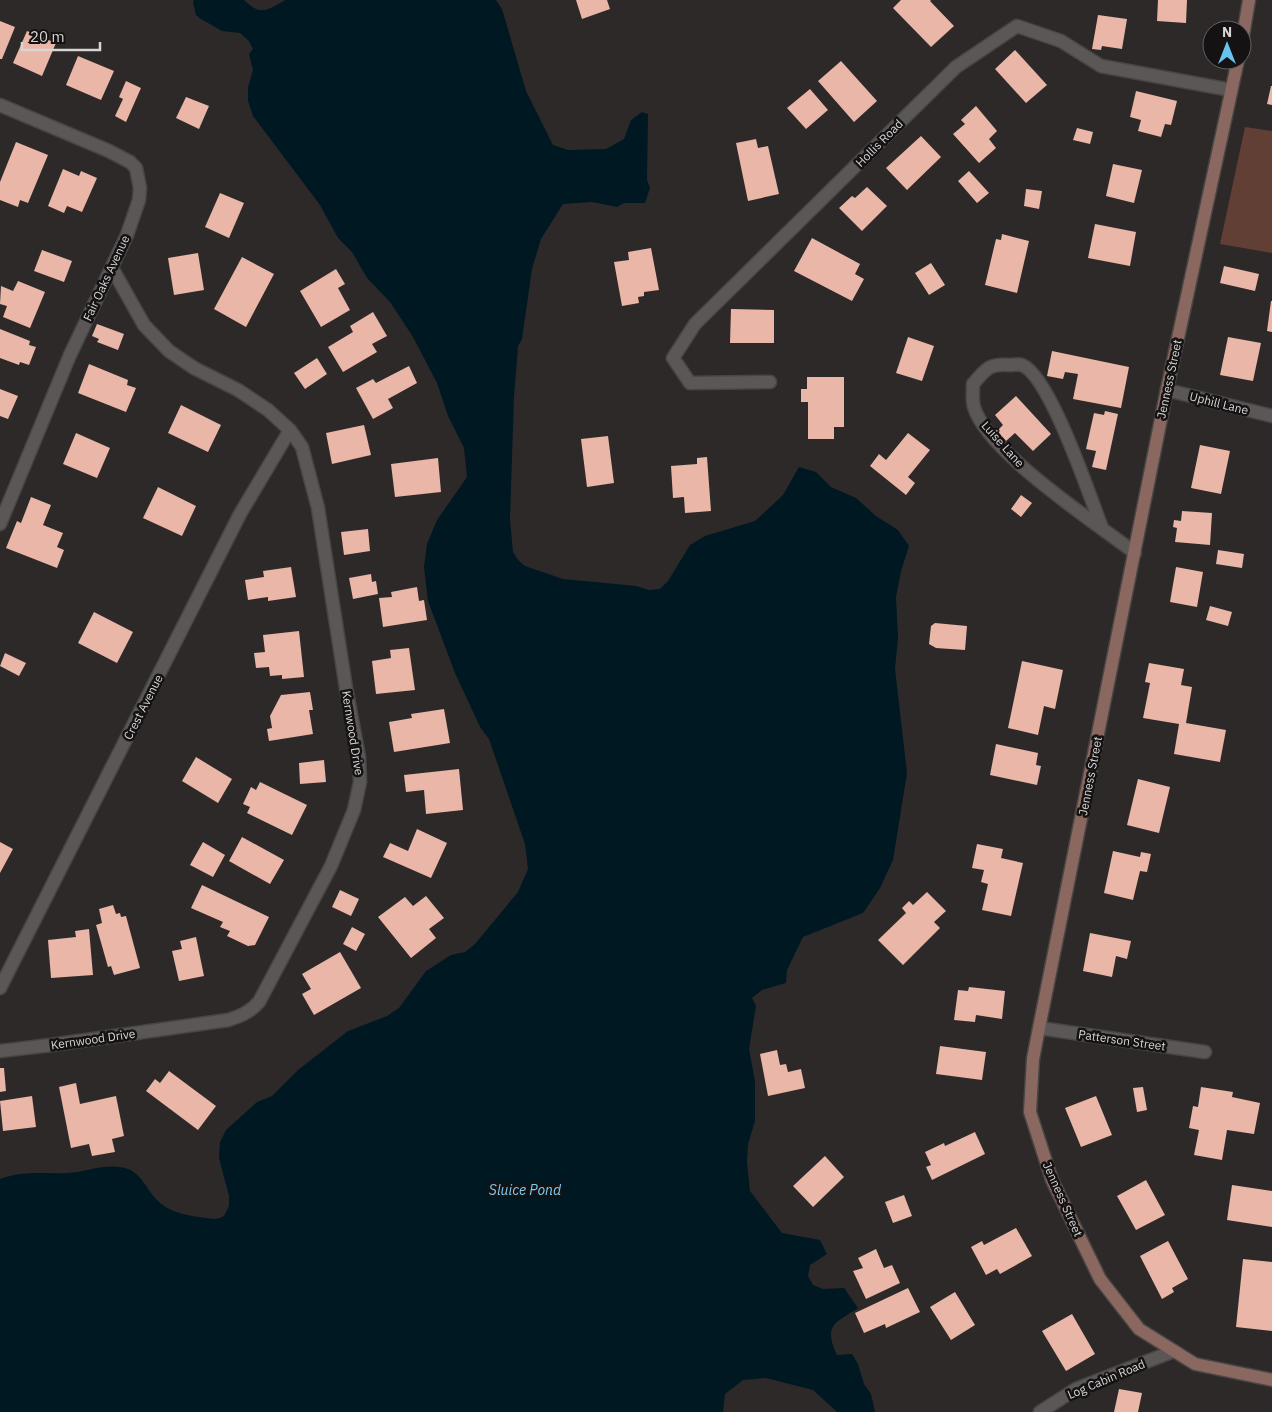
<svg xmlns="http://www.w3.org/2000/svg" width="1272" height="1412" font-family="'IBM Plex Sans',sans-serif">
  <rect width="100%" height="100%" fill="#2d2928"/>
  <!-- green -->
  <path fill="#613f35" d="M1245,127L1272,131V253L1220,244Z"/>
  <!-- water -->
  <path fill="#001822" d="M194,0H244C260,16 267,11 285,0H496L502,9L526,91L553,145L568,150L606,149L624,139L631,120L642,112L648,114L647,180L650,188L645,203H624L617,207L592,202L563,204L541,239L532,269L522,339L518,346L514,397L510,519L513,552L518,560L525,566L563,579L636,586L649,590L660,589L668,581L690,545L705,536L755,521L783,495L799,467L816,472L831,487L856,498L876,516L898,530L909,546L901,571L896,597L898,638L895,669L907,773L893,860L880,888L863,913L803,937L787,970L786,983L762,990L752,998L756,1006L749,1049L755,1081V1121L748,1144L747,1163L750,1191L782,1233L820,1240L827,1254L810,1265L808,1276L813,1285L823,1289L844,1288L858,1308C835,1323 823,1325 837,1355L852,1354L858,1364L864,1384L871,1394L875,1412H837L813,1390L766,1378L743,1380L725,1394L723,1412H0V1179C25,1170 43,1174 68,1173C88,1172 102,1163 125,1168C141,1172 146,1189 157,1200C167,1211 184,1215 199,1217C208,1218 215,1221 224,1216L229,1206V1196L219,1158L220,1142L226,1130L257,1102L272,1096L298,1070L348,1031L387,1016L399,1008L426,971L451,955L465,952L475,944L518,892L528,869L525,844L489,739L480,727L455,673L428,601L424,567L427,544L437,520L467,477L464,448L448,416L437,383L413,337L390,302L367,278L352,252L338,238L320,205L253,116L248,101V87L253,70L249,54L253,49L249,41L240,33L222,31L201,19L196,15L193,2Z"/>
  <!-- building -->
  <path fill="#e9b6a7" d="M576,0H607L610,9L582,19Z
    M901,0H931L930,1L954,26L931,47L893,8Z
    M1158,0H1187L1186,23L1157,21Z
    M1098,15L1127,19L1122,49L1102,46L1101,50L1092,49Z
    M0,21L15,27L2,59H0Z
    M27,31L56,43L42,76L13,63Z
    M1015,50L1047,85L1026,103L995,69Z
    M78,56L114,71L101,100L66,85Z
    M841,61L877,101L854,122L818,81Z
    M126,81L141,88L126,122L115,116L123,99L119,97Z
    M1271,86H1272V105L1267,104Z
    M810,89L828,110L806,129L787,108Z
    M1136,91L1177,101L1171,125L1165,124L1161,137L1138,131L1141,120L1130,117Z
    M186,97L209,106L199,129L176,118Z
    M976,106L997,131L989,139L996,148L979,163L953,134L965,124L961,120Z
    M1077,128L1093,132L1090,144L1073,140Z
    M921,136L941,157L907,190L886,168Z
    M756,139L758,148L768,146L779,194L748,201L736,143Z
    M16,142L48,155L28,203L20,200L18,207L0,200V182Z
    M1113,164L1142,170L1134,203L1106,196Z
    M63,169L79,176L81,171L97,178L82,212L67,206L64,213L48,206Z
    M969,171L989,193L977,203L958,181Z
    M867,187L887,206L862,231L839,208L852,196L855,198Z
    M1026,189L1042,191L1039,209L1024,206Z
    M220,193L244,203L229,238L205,227Z
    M1095,224L1136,232L1130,266L1088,258Z
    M1002,234L1029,241L1017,293L985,285L996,239L1001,240Z
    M812,238L860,264L855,274L864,279L852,301L794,271Z
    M651,248L659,290L644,292V296L638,297L639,303L622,306L614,262L629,260L628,252Z
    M42,250L72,261L64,282L34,271Z
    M198,253L204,290L174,295L168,258Z
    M242,257L274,274L246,327L214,309Z
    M931,263L945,285L929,295L915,273Z
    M1224,266L1259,274L1255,291L1220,283Z
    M336,269L345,284L338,288L350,310L321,327L300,291Z
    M18,281L45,292L30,328L3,317L7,306L0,304L1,286L13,291Z
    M1271,301H1272V332L1267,331Z
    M731,309L774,310V343H730Z
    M373,312L387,336L372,344L377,352L343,372L328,347L353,332L350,326Z
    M97,324L124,334L118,350L97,342L99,339L92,336Z
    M0,329L30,341L29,345L36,347L29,365L20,362L19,365L0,358Z
    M908,337L934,346L922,381L896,373Z
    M1228,337L1261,343L1253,381L1220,375Z
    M1052,351L1129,367L1121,408L1073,399L1078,374L1065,372L1063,379L1047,376Z
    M317,358L327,374L305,389L294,373Z
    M89,364L128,380L127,385L136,388L126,412L78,393Z
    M409,366L417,383L388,399L393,408L373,419L356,388L373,379L376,383Z
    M807,377H844V427H834V439H808V402H801V389H807Z
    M0,389L18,396L8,419L0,416Z
    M1016,396L1051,434L1033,451L1015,433L1006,441L997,431L1003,425L995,415Z
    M181,405L221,425L208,452L168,433Z
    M1105,411L1118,414L1106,470L1092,467L1096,451L1086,449L1094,413L1104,415Z
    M364,425L371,455L332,464L326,433Z
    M76,433L110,448L97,478L63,464Z
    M908,433L930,450L908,477L915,483L906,495L870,466L879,454L886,460Z
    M608,436L614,483L587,487L581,439Z
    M1200,445L1230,451L1221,494L1191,488Z
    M707,457L711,511L685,513L684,497L673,498L671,466L697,464V458Z
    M438,458L441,492L395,497L391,464Z
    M158,487L196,506L182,536L143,518Z
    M1021,495L1032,503L1021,517L1011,509Z
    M31,497L51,505L43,525L63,533L57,547L64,550L57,568L6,548L17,521L21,523Z
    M1182,511L1212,513L1210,545L1175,542L1177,528L1173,527L1174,520L1181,521Z
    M368,529L370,551L344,555L341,532Z
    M1218,550L1244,554L1242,568L1216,564Z
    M291,567L296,597L268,601V597L248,600L245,580L264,577L263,571Z
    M1176,567L1203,572L1197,607L1170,602Z
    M371,574L372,582L376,581L378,594L353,599L349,578Z
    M417,587L419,601L424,600L427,620L383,627L379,598L392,597L391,592Z
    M1210,606L1232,612L1228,626L1206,620Z
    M94,612L133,632L117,663L78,643Z
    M935,623L967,626L965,650L936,648L929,644L931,626Z
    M299,631L304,677L282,679V675L270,676L269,667L256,668L254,653L265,652L263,635Z
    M409,648L415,690L376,694L372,661L391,658L390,650Z
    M5,653L26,663L19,676L0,666Z
    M1022,661L1063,670L1055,709L1044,706L1038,735L1008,728Z
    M1149,663L1184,669L1181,685L1192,687L1186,723L1226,730L1220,762L1174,754L1179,724L1143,718L1150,683L1145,682Z
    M310,692L313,710H309L313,734L269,741L267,729L272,728L270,716L281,695Z
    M444,709L450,743L394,752L389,722L412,718L411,714Z
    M996,744L1038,753L1036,765L1041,766L1037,785L990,775Z
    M196,757L232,779L218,803L182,781Z
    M324,760L326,782L300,784L299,763Z
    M459,769L463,810L426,814L424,790L406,792L404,775Z
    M1138,779L1170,787L1159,833L1127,825Z
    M260,782L307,805L292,835L247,813L250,807L243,804L251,787L256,790Z
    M417,829L447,843L431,878L383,857L390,843L408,851Z
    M242,837L284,860L270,884L229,861Z
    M0,842L13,849L0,873Z
    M203,842L225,855L213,877L190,865Z
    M977,844L1003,849L1001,858L1023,863L1011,916L982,910L988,884L981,882L984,870L972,868Z
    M1113,851L1140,857L1141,852L1151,854L1147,872L1140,871L1133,900L1104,893Z
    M202,885L269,917L255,945L248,946L227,936L230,931L220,927L223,922L191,908Z
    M340,890L359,899L351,916L332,907Z
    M927,892L946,911L934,922L940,928L903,965L878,940L906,913L902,908L909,901L913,905Z
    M426,896L444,918L429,929L436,938L411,958L378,917L405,897L413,906Z
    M113,905L116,914L120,913L121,917L126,916L140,968L114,975L111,966L108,967L96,925L102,923L99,909Z
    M352,927L365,934L356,951L343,944Z
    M89,929L93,975L51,978L48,940L76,937L75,931Z
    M1090,933L1131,941L1127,959L1116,956L1112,977L1083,971Z
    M196,937L204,976L179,981L172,951L182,949L180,941Z
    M340,952L361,988L314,1015L302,994L311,989L302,974Z
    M969,987L1005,991L1002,1019L976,1015L975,1022L954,1020L958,990L968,991Z
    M940,1046L986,1052L982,1080L936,1074Z
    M777,1050L780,1065L786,1064L788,1072L801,1069L805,1088L768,1096L760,1054Z
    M0,1068H4L6,1091L0,1092Z
    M169,1071L216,1106L198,1130L146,1091L155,1079L160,1083Z
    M76,1083L80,1104L116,1096L124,1136L112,1139L115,1152L92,1156L89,1144L71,1148L59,1087Z
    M1143,1087L1147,1110L1137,1112L1133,1088Z
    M1201,1087L1233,1092L1232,1097L1260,1103L1254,1134L1227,1130L1222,1160L1194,1155L1199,1130L1189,1128L1193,1106L1198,1107Z
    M32,1096L36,1127L3,1131L0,1101Z
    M1096,1096L1112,1135L1081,1147L1065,1108Z
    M975,1132L985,1154L932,1180L926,1167L931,1165L925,1152L944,1143L945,1146Z
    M825,1156L844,1177L813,1207L793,1186Z
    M1146,1180L1165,1215L1136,1230L1117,1196Z
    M1232,1185L1272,1191V1227L1227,1220Z
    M904,1195L912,1216L893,1223L885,1202Z
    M1016,1228L1032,1256L1000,1274L997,1269L986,1275L971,1247L982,1241L984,1245Z
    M1168,1241L1188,1279L1172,1288L1174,1292L1162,1299L1140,1256Z
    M876,1249L884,1268L892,1265L900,1283L866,1299L853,1271L863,1268L858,1258Z
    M1243,1259L1272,1262V1331L1236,1327Z
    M908,1288L920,1312L886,1328L885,1324L864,1333L855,1313Z
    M955,1292L975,1325L951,1340L930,1307Z
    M1072,1314L1095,1354L1066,1371L1042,1331Z
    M1119,1389L1142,1393L1138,1412H1114Z"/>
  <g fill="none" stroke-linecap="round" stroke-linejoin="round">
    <!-- street casing -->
    <g stroke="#484544" stroke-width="15">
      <path id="street" d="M0,105L109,151L130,162L136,168L140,188L139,200L127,235L70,355L0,524
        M770,382L690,383L673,358L695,324L956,67L1017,26L1061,41L1101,66L1231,90
        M1167,390L1272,416
        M1102,528C1090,497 1050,376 1022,365C1019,364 1014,365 1010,365C989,363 986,369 973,384C973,391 972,401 974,407C987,452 1096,523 1135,553
        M0,988L240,514L290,430
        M1039,1028L1205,1052
        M0,1051L51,1045L228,1020C241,1016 250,1012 259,1002L331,866L354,810L360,782L359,757L346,688L318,508L302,447L290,430L268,410L238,390L194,368L169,351L144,325L112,268
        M1040,1412L1076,1389L1174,1351"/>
    </g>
    <!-- secondary casing -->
    <g stroke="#484544" stroke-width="15">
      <path id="secondary" d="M1242,42L1249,0
        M1238,60L1167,389L1039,1028L1033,1059L1030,1112L1052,1180L1100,1279L1139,1329L1195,1364L1272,1380"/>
    </g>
    <!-- street -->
    <use href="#street" stroke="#5b5756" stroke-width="12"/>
    <!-- secondary -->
    <use href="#secondary" stroke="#8a685f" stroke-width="12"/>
  </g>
  <g text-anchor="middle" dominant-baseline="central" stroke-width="5" stroke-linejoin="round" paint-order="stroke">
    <!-- street labels -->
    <g font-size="12" fill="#d8d6d5" stroke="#141212">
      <text transform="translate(879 143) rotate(-45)">Hollis Road</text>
      <text transform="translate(106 278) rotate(-65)">Fair Oaks Avenue</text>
      <text transform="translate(1169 379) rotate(-78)">Jenness Street</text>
      <text transform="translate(1219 403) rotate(14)">Uphill Lane</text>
      <text transform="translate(1003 444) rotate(48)">Luise Lane</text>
      <text transform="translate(143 707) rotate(-63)">Crest Avenue</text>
      <text transform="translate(353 733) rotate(81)">Kernwood Drive</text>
      <text transform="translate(1090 776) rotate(-79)">Jenness Street</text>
      <text transform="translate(93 1039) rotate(-8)">Kernwood Drive</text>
      <text transform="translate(1122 1040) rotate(8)">Patterson Street</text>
      <text transform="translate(1063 1199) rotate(66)">Jenness Street</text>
      <text transform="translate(1106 1379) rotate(-23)">Log Cabin Road</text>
    </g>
    <!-- water labels -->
    <g font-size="14" font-style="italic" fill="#7fccf2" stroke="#141212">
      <text x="525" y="1190">Sluice Pond</text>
    </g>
  </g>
  <!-- north arrow -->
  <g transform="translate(1227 45)"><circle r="24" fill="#141212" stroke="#626060"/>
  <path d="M0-4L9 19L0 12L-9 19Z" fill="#66c4ef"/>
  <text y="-8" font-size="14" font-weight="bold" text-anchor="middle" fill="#d8d6d5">N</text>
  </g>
  <!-- scale -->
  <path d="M22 42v8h78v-8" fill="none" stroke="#d8d6d5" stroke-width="2.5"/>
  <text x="30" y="42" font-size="15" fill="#d8d6d5" stroke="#141212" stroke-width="4" paint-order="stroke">20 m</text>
</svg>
